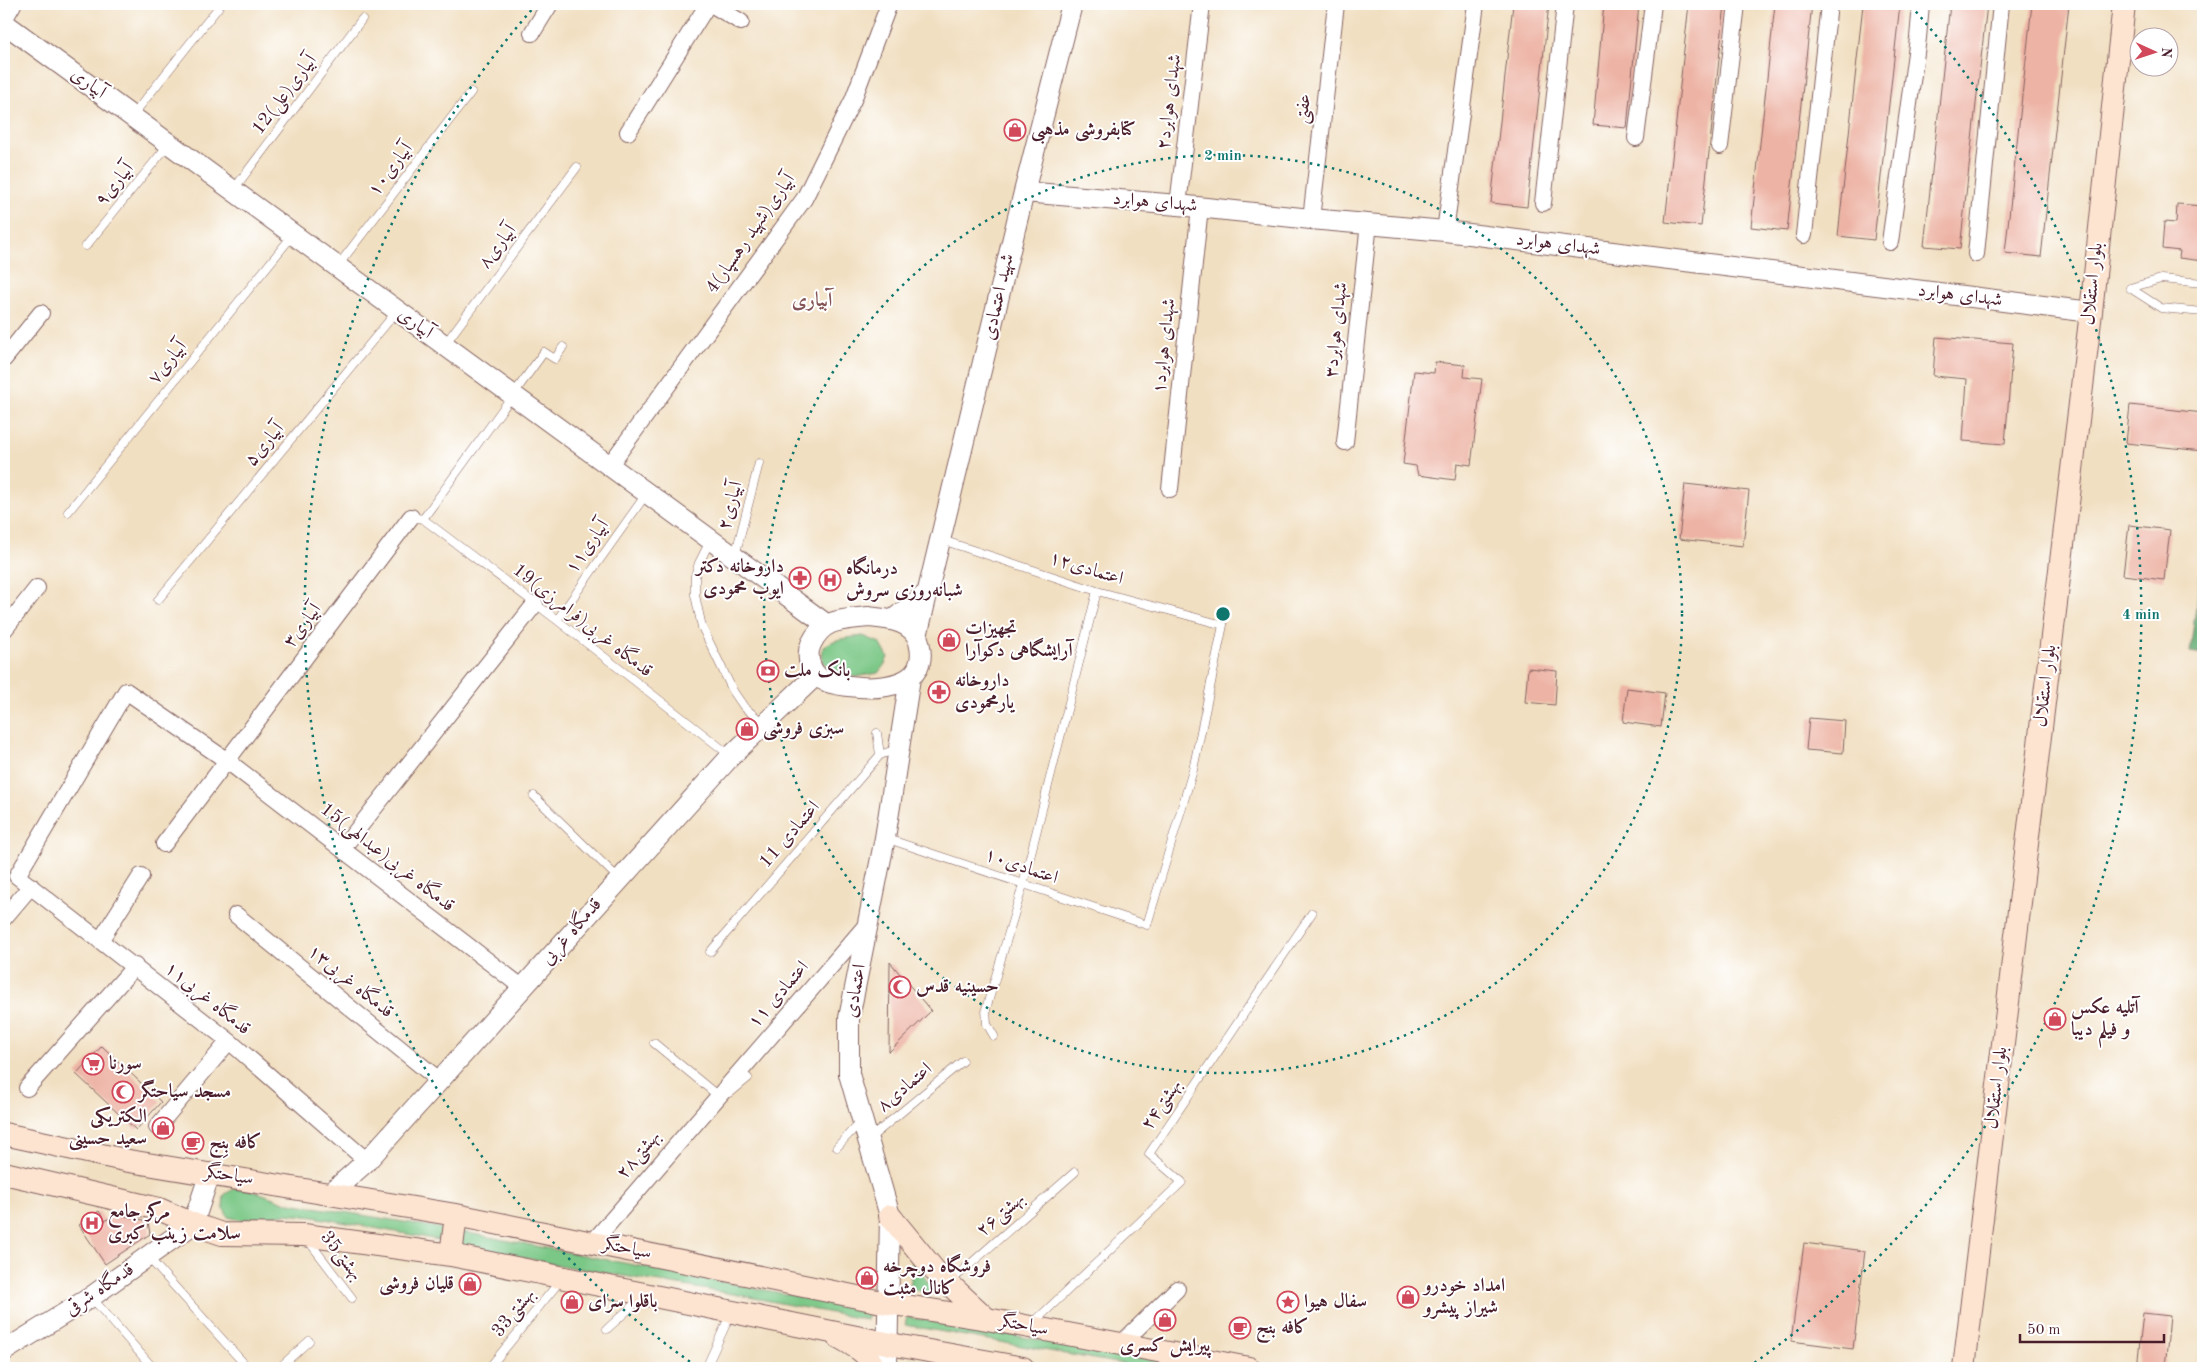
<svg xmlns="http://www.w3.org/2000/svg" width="2207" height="1372" font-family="'Old Standard TT',Amiri,serif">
  <rect width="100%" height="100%" fill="#fff"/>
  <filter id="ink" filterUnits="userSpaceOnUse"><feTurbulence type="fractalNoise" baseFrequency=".02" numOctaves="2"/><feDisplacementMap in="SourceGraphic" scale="10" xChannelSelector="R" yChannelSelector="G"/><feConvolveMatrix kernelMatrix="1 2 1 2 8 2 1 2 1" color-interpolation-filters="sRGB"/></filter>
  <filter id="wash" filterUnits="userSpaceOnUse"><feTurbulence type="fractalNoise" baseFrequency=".0096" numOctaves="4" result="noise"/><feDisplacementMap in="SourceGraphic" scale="20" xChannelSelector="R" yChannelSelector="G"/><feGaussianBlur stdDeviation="1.12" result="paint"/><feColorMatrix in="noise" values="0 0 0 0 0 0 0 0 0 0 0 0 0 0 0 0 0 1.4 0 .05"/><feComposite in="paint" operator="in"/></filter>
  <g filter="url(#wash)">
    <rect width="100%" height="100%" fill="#f1dfc1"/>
    <!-- green -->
    <path fill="#7ac786" stroke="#627358" d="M863,636L880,643L888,657L885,664L878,673L855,677L831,671L822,660L823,647C835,638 848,638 863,636Z
      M235,1188L252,1190L284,1202L452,1230L869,1310L867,1320L739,1295L563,1266L450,1242L314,1217L286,1214L241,1220L228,1217L223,1207L224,1195Z
      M912,1259L936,1294L910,1289Z
      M907,1317L1202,1368H1144L905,1325Z
      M910,1359L942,1365L938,1368H909Z"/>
    <!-- forest -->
    <path fill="#63ac73" stroke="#56664f" d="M2203,555V654L2190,652Z"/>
    <g id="blocks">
      <!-- building -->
      <path fill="#edb3a4" d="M1513,4H1549L1527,207L1491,203Z
        M1604,4H1639L1627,128L1593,125Z
        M1689,4H1725L1701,226L1665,222Z
        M1775,4H1812L1787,231L1751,227Z
        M1863,4H1900L1874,240L1838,236Z
        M1950,4H1987L1960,249L1924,246Z
        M2032,4H2069L2041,257L2005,253Z
        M2177,204L2203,206V261L2179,258L2180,251L2162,249L2164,222L2176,223Z
        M1936,337L2013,343L2005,444L1963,441L1967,379L1933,376Z
        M1435,362L1465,365L1464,377L1482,379L1471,465L1457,463L1455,480L1418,475L1416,466L1403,464L1414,371L1434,373Z
        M2130,405L2203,413V451L2126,443Z
        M1685,484L1749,491L1743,546L1679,539Z
        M2129,525L2170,530L2164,580L2123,575Z
        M1528,668L1557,671L1555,705L1525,702Z
        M1627,688L1665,693L1661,727L1623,722Z
        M1809,718L1845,721L1843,753L1806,750Z
        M890,962L931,1011L889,1052Z
        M102,1046L161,1102L136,1130L76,1074Z
        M99,1211L105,1221L116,1214L148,1221L150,1234L105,1264L79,1225Z
        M1804,1243L1865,1251L1853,1349L1791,1341Z
        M2143,1313L2170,1316L2165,1368H2137Z"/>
    </g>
  </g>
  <g filter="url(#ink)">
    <use href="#blocks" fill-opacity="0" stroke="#846260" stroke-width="1"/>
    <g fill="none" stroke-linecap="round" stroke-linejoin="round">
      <!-- service casing -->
      <g stroke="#846260" stroke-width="9">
        <path id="service" d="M133,115L221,4
          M234,189L362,19
          M86,246L168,145
          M337,267L471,92
          M2130,288L2161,308L2203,312
          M2130,288L2161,279L2203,283
          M445,344L577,167
          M68,512L292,236
          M411,517L423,519L557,620L731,756
          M423,519L544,352L555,359L563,347
          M710,541L699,563L695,576V595L702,627L733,691L744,707L763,723
          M735,556L759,463
          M158,600L397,311
          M557,620L647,493
          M877,733L880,755
          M534,796L619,879
          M885,838L1147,925L1193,770L1223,625L1097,591L942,540
          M710,952L880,755L897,749
          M994,1036L987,1024L986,1009L1023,885L1097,591
          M654,1043L717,1095
          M730,1093L748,1078
          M869,1139L963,1061
          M837,1147L860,1122
          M308,1240L352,1298
          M148,1257L248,1368
          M951,1281L1075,1172
          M92,1298L153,1368
          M1032,1324L1182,1182L1149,1154L1312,913
          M607,1329L641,1298
          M279,1368L309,1341
          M489,1368L560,1281
          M706,1368L731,1313"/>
      </g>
      <!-- minor casing -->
      <g stroke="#846260" stroke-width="18">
        <path id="minor" d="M711,4L741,22
          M532,33L550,4
          M628,132L708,4
          M1636,138L1653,4
          M1720,146L1737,4
          M1543,203L1565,4
          M1178,205L1202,4
          M1311,219L1336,4
          M1445,231L1476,4
          M1804,235L1829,4
          M1890,242L1918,38L1921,4
          M1976,254L2001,4
          M4,359L41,313
          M1345,442L1369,223
          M609,466L804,199L853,100L889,4
          M1170,489L1200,207
          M4,630L37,588
          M164,844L411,517
          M342,849L535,604
          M236,915L440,1081
          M4,918L31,886
          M100,941L141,876
          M27,1088L135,966
          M157,1127L229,1041
          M367,1161L229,1041L17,876L126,691L226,760L523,988
          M593,1242L869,922
          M1121,1344L1177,1289"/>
      </g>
      <!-- tertiary casing -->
      <g stroke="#846260" stroke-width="22">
        <path id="tertiary" d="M4,16L11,4
          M4,23L826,624
          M1024,192L1178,205L1311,219L1445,231L2091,312
          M868,617C887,619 913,620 919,642C931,687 880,690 849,686C841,685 830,684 823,680C811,674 805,657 811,644C823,618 842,620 868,617Z
          M894,619L930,591
          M917,636L1024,192L1072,4
          M331,1193L367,1161L731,756L816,675
          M4,1351L91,1297L193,1224L210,1173
          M887,1368L890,1216L849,1074V1018L885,838L910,678"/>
      </g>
      <!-- secondary casing -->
      <g stroke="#846260" stroke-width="24">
        <path id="secondary" d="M4,1134L129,1161L456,1215L887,1303L987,1319L1249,1368
          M4,1173L159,1209L193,1224L222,1234L304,1235L451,1255L901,1346L1023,1368
          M890,1216L935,1271L987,1319
          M451,1255L456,1215
          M837,1336C851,1344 869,1353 874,1368
          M1964,1368L2091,312L2124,4"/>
      </g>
      <!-- service -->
      <use href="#service" stroke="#fff" stroke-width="8"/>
      <!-- minor -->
      <use href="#minor" stroke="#fff" stroke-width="16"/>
      <!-- tertiary -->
      <use href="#tertiary" stroke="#fff" stroke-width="20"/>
      <!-- secondary -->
      <use href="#secondary" stroke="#fde4d1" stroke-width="22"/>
    </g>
  </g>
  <!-- distance rings -->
  <g fill="none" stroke="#0f766e" stroke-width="2.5" stroke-dasharray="2.5 5">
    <circle cx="1223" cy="614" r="459"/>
    <path d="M696 1366A918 918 0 0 1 535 6M1911 6A918 918 0 0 1 1750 1366"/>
  </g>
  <!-- icons -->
  <defs>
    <g id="shop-ring" transform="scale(1.125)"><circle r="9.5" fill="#fff" stroke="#d1495b" stroke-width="1.5"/><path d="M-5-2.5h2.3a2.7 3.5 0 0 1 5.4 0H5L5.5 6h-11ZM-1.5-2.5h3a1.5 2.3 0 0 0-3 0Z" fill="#d1495b"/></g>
    <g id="pharmacy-ring" transform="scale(1.125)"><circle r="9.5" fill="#fff" stroke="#d1495b" stroke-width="1.5"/><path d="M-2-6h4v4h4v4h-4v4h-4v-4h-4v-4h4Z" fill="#d1495b"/></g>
    <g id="hospital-ring" transform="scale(1.125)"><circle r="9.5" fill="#fff" stroke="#d1495b" stroke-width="1.5"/><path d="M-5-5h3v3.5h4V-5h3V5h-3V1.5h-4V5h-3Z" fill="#d1495b"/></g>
    <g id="bank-ring" transform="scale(1.125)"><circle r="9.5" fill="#fff" stroke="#d1495b" stroke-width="1.5"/><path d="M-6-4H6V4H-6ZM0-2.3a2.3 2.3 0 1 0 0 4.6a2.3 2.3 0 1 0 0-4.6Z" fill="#d1495b"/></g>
    <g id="mosque-ring" transform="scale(1.125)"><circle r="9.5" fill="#fff" stroke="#d1495b" stroke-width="1.5"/><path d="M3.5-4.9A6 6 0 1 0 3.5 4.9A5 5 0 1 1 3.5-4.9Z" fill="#d1495b"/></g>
    <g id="supermarket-ring" transform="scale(1.125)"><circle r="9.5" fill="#fff" stroke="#d1495b" stroke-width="1.5"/><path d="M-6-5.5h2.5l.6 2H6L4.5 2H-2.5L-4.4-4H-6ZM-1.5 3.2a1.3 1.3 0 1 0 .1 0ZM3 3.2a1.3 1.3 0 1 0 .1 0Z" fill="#d1495b"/></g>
    <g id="cafe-ring" transform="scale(1.125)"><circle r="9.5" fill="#fff" stroke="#d1495b" stroke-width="1.5"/><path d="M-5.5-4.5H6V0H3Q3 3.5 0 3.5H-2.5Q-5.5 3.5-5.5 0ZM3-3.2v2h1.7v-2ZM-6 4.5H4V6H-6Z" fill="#d1495b"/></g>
    <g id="sight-ring" transform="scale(1.125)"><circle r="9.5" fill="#fff" stroke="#d1495b" stroke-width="1.5"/><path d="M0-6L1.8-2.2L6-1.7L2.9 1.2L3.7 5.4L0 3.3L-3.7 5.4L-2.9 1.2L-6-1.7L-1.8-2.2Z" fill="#d1495b"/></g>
  </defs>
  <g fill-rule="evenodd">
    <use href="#shop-ring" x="1015" y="130"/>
    <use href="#pharmacy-ring" x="800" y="578"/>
    <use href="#hospital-ring" x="830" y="580"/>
    <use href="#shop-ring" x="949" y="640"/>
    <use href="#bank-ring" x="768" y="671"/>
    <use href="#pharmacy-ring" x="939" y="692"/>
    <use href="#shop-ring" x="747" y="729"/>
    <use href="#mosque-ring" x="900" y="987"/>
    <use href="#shop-ring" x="2055" y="1019"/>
    <use href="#supermarket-ring" x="93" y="1064"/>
    <use href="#mosque-ring" x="123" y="1092"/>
    <use href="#shop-ring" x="163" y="1128"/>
    <use href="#cafe-ring" x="193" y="1143"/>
    <use href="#hospital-ring" x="92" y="1223"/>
    <use href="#shop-ring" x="867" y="1278"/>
    <use href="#shop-ring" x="470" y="1284"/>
    <use href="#shop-ring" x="1408" y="1297"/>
    <use href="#shop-ring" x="572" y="1302"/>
    <use href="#sight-ring" x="1288" y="1302"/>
    <use href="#shop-ring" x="1165" y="1320"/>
    <use href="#cafe-ring" x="1240" y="1328"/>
  </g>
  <g text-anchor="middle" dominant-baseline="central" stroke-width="4" stroke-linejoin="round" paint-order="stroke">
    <!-- street labels -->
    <g font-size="19" fill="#4a1f2b" stroke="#fff">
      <text transform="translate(88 84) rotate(36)">آبیاری</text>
      <text transform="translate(285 95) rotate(-53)">12آبیاری(علی)</text>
      <text transform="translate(1170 102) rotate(-83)">شهدای هوابرد۲</text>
      <text transform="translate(1304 109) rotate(-83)">عفتی</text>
      <text transform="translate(391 170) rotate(-53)">آبیاری۱۰</text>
      <text transform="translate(115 185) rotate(-51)">آبیاری۹</text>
      <text transform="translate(1155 203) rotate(5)">شهدای هوابرد</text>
      <text transform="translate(751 234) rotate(-55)">4آبیاری(شهید رهسپار)</text>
      <text transform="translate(1558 245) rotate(7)">شهدای هوابرد</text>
      <text transform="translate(498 247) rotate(-53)">آبیاری۸</text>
      <text transform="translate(2093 284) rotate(-84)">بلوار استقلال</text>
      <text transform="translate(1960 296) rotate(7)">شهدای هوابرد</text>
      <text transform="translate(999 297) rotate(-77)">شهید اعتمادی</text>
      <text transform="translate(415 324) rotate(36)">آبیاری</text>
      <text transform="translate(1337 330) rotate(-84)">۳شهدای هوابرد</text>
      <text transform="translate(1165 346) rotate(-84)">شهدای هوابرد۱</text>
      <text transform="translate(168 363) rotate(-51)">آبیاری۷</text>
      <text transform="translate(265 445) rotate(-50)">آبیاری۵</text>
      <text transform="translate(731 506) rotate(-75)">آبیاری۲</text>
      <text transform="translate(588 547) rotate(-55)">آبیاری۱۱</text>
      <text transform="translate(1086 569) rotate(17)">اعتمادی۱۲</text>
      <text transform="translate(582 621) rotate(38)">19قدمگاه غربی(فرامرزی)</text>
      <text transform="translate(303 626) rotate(-53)">آبیاری۳</text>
      <text transform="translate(2046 686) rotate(-83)">بلوار استقلال</text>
      <text transform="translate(790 835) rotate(-49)">11 اعتمادی</text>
      <text transform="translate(387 858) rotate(38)">15قدمگاه غربی(عبدالهی)</text>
      <text transform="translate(1021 867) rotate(19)">اعتمادی۱۰</text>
      <text transform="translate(572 932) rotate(-49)">قدمگاه غربی</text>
      <text transform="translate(350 982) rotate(39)">قدمگاه غربی۱۳</text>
      <text transform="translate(856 991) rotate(-80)">اعتمادی</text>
      <text transform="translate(779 995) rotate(-49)">۱۱ اعتمادی</text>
      <text transform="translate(207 999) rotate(39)">قدمگاه غربی۱۱</text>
      <text transform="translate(905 1088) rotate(-40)">اعتمادی۸</text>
      <text transform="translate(1997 1088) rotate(-83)">بلوار استقلال</text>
      <text transform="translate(1162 1105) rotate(-56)">۲۴بهشتی</text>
      <text transform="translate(639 1155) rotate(-50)">۲۸بهشتی</text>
      <text transform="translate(229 1176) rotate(9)">سیاحتگر</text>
      <text transform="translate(1001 1215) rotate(-41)">۲۶بهشتی</text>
      <text transform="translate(627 1249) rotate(12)">سیاحتگر</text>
      <text transform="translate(341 1256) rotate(52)">بهشتی35</text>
      <text transform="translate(100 1290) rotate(-34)">قدمگاه شرقی</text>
      <text transform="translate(514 1313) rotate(-51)">33بهشتی</text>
      <text transform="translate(1024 1326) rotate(11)">سیاحتگر</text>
    </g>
    <!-- poi labels -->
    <g font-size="19" font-weight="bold" fill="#4a1f2b" stroke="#fff" text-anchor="start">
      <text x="1031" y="130">کتابفروشی مذهبی</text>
      <text x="784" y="567" text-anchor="end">داروخانه دکتر<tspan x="784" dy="22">ایوب محمودی</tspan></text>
      <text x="846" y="569">درمانگاه<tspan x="846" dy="22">شبانه‌روزی سروش</tspan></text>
      <text x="965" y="629">تجهیزات<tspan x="965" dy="22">آرایشگاهی دکوآرا</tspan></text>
      <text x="784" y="671">بانک ملت</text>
      <text x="955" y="681">داروخانه<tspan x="955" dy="22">یارمحمودی</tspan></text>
      <text x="763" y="729">سبزی فروشی</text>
      <text x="916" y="987">حسینیه قدس</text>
      <text x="2071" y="1008">آتلیه عکس<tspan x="2071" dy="22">و فیلم دیبا</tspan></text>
      <text x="109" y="1064">سورنا</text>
      <text x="139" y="1092">مسجد سیاحتگر</text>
      <text x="147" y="1117" text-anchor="end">الکتریکی<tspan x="147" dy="22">سعید حسینی</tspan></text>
      <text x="209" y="1143">کافه بِنج</text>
      <text x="108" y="1212">مرکز جامع<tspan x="108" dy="22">سلامت زینب کبری</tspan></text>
      <text x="883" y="1267">فروشگاه دوچرخه<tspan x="883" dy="22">کانال مثبت</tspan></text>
      <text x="454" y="1284" text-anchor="end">قلیان فروشی</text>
      <text x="1424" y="1286">امداد خودرو<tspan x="1424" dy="22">شیراز پیشرو</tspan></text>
      <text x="588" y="1302">باقلوا سرای</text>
      <text x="1304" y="1302">سفال هیوا</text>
      <text x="1256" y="1328">کافه بنج</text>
      <text x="1165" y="1346" text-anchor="middle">پیرایش کسری</text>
    </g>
    <!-- neighbourhood labels -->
    <g font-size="20" font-weight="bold" fill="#835355" stroke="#fff">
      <text x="812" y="301">آبیاری</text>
    </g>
  </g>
  <circle cx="1223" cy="614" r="8" fill="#0f766e" stroke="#fff" stroke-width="2.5"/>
  <g font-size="15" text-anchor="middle" font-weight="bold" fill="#0f766e" stroke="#fff" stroke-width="4" stroke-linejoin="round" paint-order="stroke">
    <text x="1223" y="160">2 min</text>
    <text x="2141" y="619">4 min</text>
  </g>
  <!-- margin -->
  <rect width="2207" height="1372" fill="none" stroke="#fff" stroke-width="20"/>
  <!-- north arrow -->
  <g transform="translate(2154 52) rotate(93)"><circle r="24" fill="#ffffff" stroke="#b7a5aa"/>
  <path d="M0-4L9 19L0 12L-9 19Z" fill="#d1495b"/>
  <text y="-8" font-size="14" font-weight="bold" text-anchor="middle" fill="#4a1f2b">N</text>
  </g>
  <!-- scale -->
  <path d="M2020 1334v8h144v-8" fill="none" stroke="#4a1f2b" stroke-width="2.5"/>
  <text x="2027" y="1334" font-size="15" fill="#4a1f2b" stroke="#ffffff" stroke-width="4" paint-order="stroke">50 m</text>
</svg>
